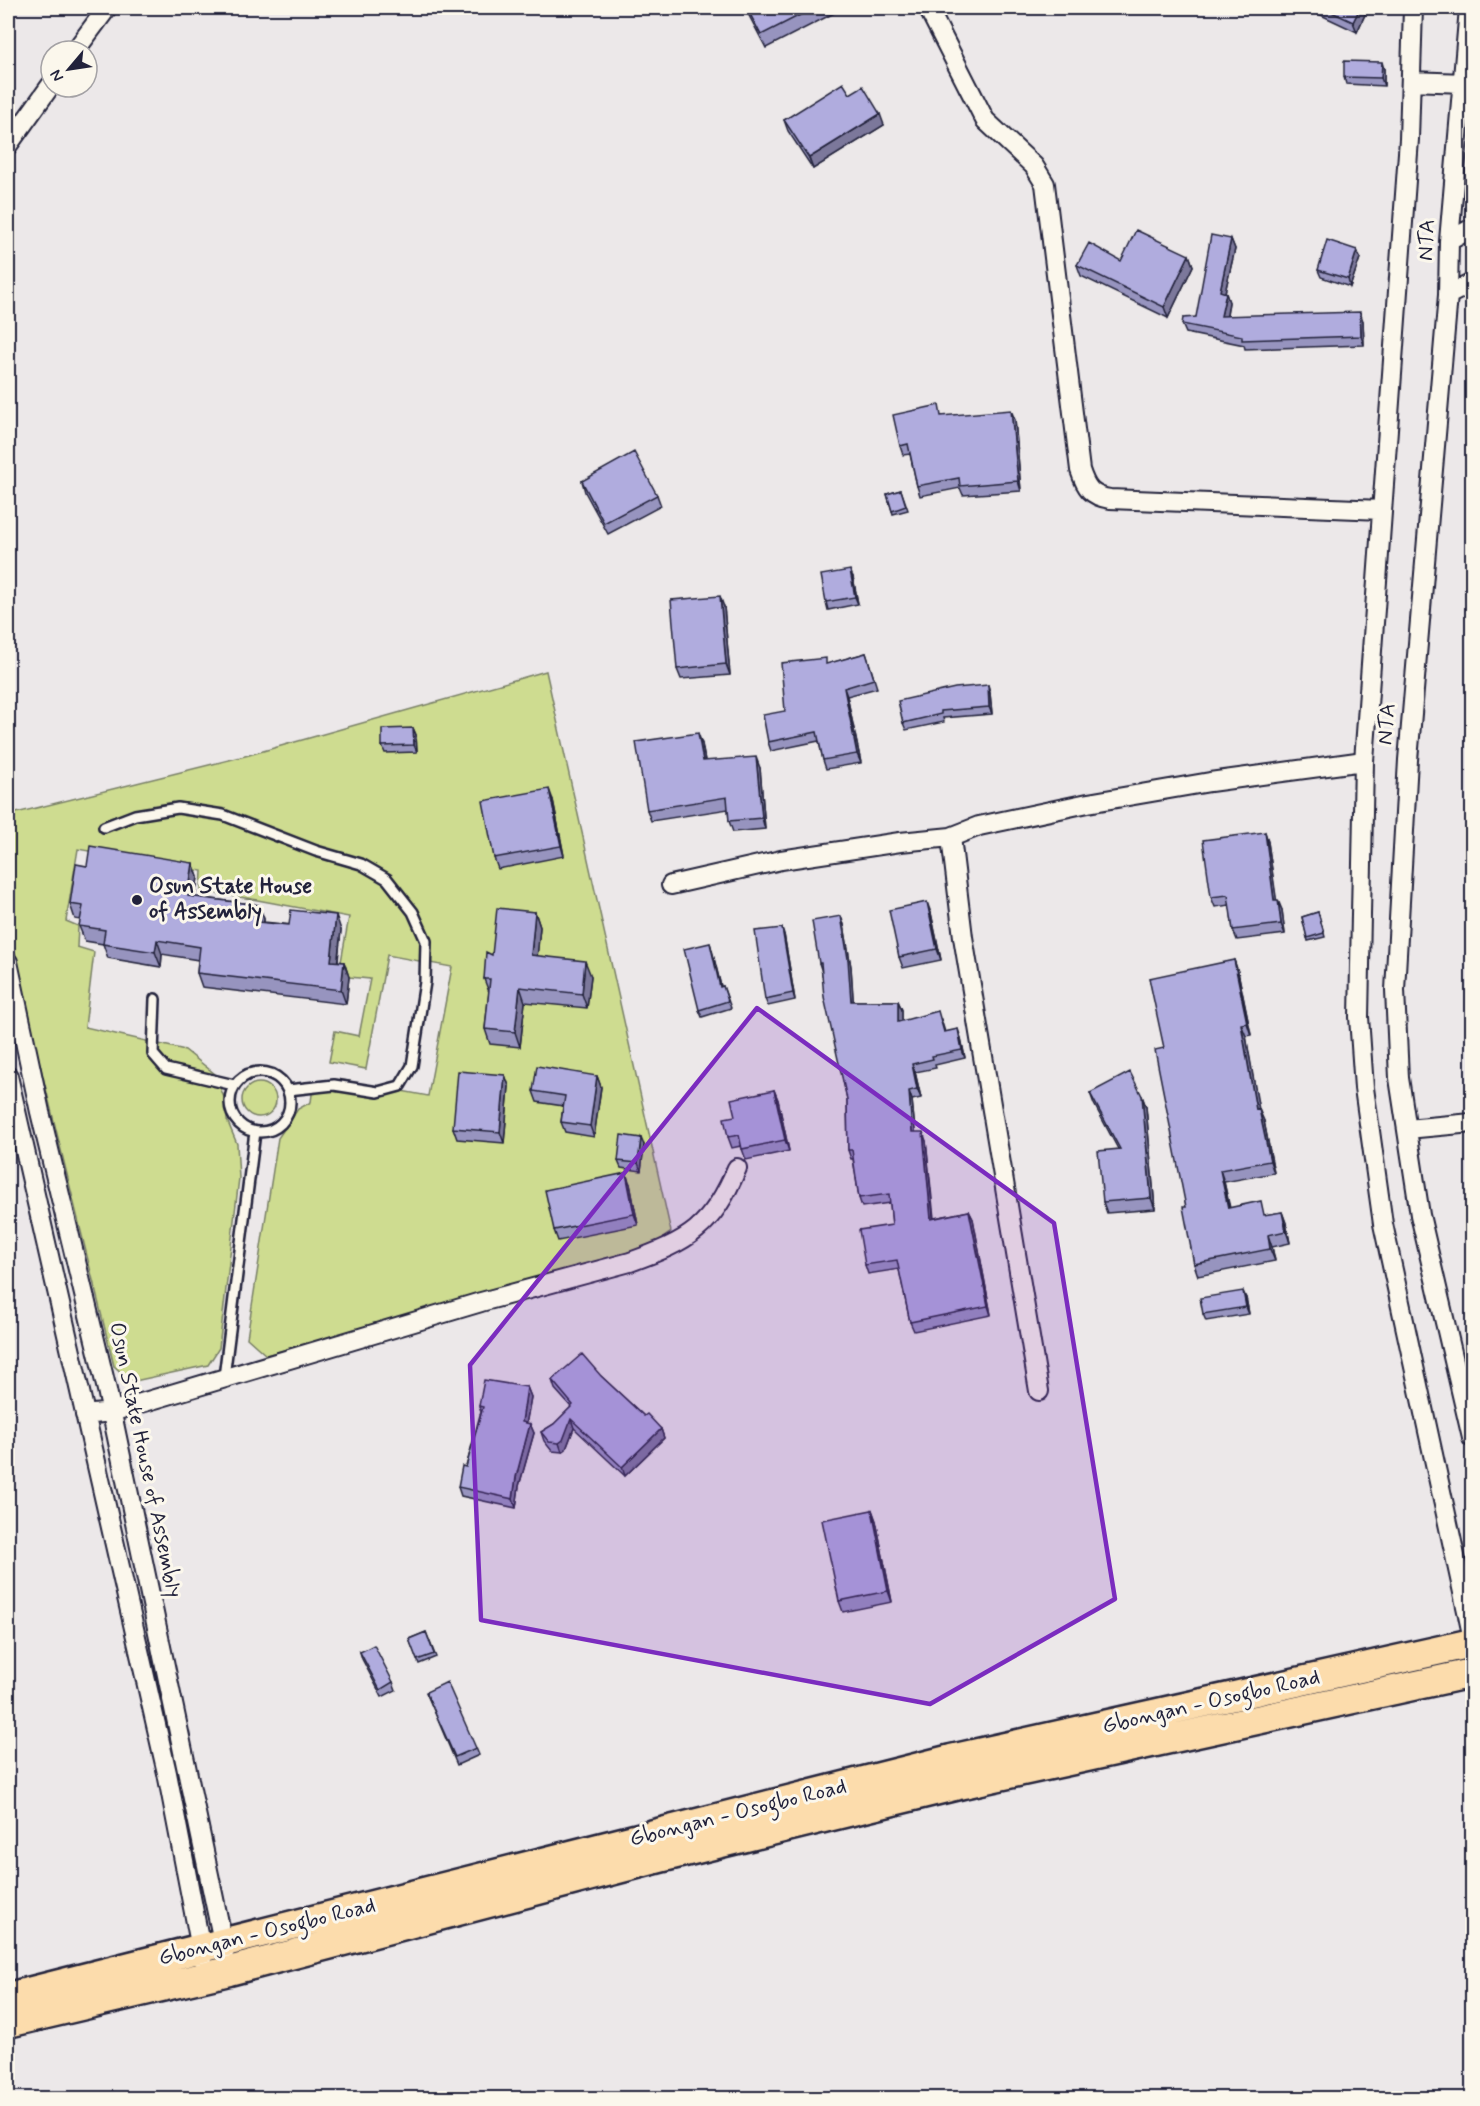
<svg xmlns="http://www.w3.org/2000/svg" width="1480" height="2106" font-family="Mynerve,sans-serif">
  <rect width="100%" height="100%" fill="#ece8e9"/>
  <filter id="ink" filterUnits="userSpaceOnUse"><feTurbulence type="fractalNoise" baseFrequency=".0167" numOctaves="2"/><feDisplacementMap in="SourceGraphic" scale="12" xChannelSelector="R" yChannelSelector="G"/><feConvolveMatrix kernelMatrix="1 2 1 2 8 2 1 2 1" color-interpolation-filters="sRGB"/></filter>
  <g filter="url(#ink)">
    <!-- green -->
    <path fill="#cedc90" stroke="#787f66" stroke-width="1.5" d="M546,671L671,1232L642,1253L266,1355L247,1338L278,1138L298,1109L311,1102L313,1087L340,1092L342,1080L428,1096L452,967L387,955L366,1069L329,1062L335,1031L359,1036L370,979L349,977L339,973L349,917L252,899L201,891L202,871L78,849L66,921L78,926L77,947L94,952L85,1027L185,1050L215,1074L225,1100L227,1120L237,1144L239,1178L219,1348L208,1365L135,1381L124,1375L114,1366L8,934V815L249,755Z
      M242 1100a17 17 0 1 1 34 0a17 17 0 1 1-34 0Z"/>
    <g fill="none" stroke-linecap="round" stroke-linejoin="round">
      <!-- service casing -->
      <g stroke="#22223b" stroke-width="14">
        <path id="service" d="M104,827L135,815L178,808L223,815L316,851L361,864L387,879L413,912L426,941L425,982L412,1066L400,1086L378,1092L334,1085L288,1090
          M155,999L153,1054L166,1069L234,1085
          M230 1102a30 30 0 1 1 60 0a30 30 0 1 1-60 0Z
          M224,1377L255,1132"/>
      </g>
      <!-- minor casing -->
      <g stroke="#22223b" stroke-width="22">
        <path id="minor" d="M928,8L985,120L1034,166L1045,184L1080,470C1086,488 1091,496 1110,499L1382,510
          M1413,8L1409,139L1364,761L1359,1017L1364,1088L1383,1224L1472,1634
          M1469,8L1449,241L1448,295L1408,760L1395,990L1399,1078L1420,1215L1472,1438
          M75,51L107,8
          M1411,81L1464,83
          M8,145L51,85
          M1449,241L1472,228
          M1448,295L1472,283
          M951,837L963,937L1039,1391
          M671,885L781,860L900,842L951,837L979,826L1088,803L1210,782L1364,761
          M8,962L40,1112L107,1390L225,1951
          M8,1076L167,1773L203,1959
          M1407,1129L1472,1123
          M85,1415L111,1412L481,1302L630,1262C689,1241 712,1228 737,1168"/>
      </g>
      <!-- primary casing -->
      <g stroke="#22223b" stroke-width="33">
        <path id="primary" d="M8,1997L951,1759L1472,1643
          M8,2023L229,1971L660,1858L963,1784L1472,1673"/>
      </g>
      <!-- service -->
      <use href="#service" stroke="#fbf7ec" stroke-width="9"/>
      <!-- minor -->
      <use href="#minor" stroke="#fbf7ec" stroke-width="18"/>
      <!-- primary -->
      <use href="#primary" stroke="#fcdcac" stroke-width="28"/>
    </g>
    <!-- wall -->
    <path fill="#9794bf" stroke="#22223b" stroke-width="1.5" d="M745,8H844L766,48Z
      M1306,8H1368L1357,32Z
      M1384,69V86L1346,84L1344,77Z
      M850,94L884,125L813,169L788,131L784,120Z
      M1231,239L1235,249L1225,292L1229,302L1227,316L1363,321L1364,345L1245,349L1244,345L1186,333L1182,324L1196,317Z
      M1357,250L1360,258L1350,287L1321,277L1318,270Z
      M1189,255L1193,266L1168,318L1081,276L1077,265Z
      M942,416L1015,420L1021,491L963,495L960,488L920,496L917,486L910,454L903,455L900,446Z
      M582,481L657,495L661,506L608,534L585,492Z
      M901,490L908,510L893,514L887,494Z
      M853,577L858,604L828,610L826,602Z
      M724,607L730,675L681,679L677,669Z
      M866,653L877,688L847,696L861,763L826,769L823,760L819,741L771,751L768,742L785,711L828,664Z
      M988,685L990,693L992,714L943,718L944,722L906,730L903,723Z
      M413,728L416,735L417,752L385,753L382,746Z
      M702,744L705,761L760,768L765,829L733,832L729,821L728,809L651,821L647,810Z
      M553,800L564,856L498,869L494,858Z
      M1265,832L1268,842L1276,900L1282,910L1285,934L1237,940L1233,930L1230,905L1215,907L1211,897Z
      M193,863L198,877L195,897L259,905L264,919V922L341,930L338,961L344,962L349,977L346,1004L202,987L197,973L198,960L162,954L161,967L108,958L103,944L85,941L79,926L81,920L75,919L70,904L87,866Z
      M535,912L540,927L537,956L591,976L587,1008L525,1002L520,1047L490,1044L485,1029L489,992L484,979L492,955Z
      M1318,912L1325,937L1308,941L1302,917Z
      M931,913L941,960L903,968L899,957Z
      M844,925L851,967L853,1001H898L902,1010V1021L941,1019L945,1032L961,1038L965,1058L935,1065L936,1068L915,1072L921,1098L912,1100L915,1132L926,1141L934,1218L969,1211L973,1219L991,1315L914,1331L910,1322L899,1269L868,1274L865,1265L892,1225L890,1203L862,1207L859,1198L853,1159H851L848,1150L847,1099L821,969L819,963Z
      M784,934L795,1000L768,1006L765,999Z
      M710,943L721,987L723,986L731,1008L702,1017L699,1010Z
      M1234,960L1238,972L1251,1035L1246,1036L1258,1109L1264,1121L1274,1173L1224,1182L1230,1208L1266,1215L1282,1212L1286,1223L1290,1243L1272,1247L1275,1261L1198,1276L1194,1264L1164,1048Z
      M505,1075L509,1086L504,1143L457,1139L453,1128Z
      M597,1076L601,1087L594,1137L565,1132L561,1122L563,1106L537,1102L533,1091Z
      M774,1090L778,1100L789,1151L746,1160L741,1146L732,1148L728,1137L735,1116Z
      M1090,1093L1142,1096L1146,1107L1155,1209L1107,1213L1103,1202L1118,1149L1094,1104Z
      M644,1145L641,1171L621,1168L618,1161Z
      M630,1184L638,1225L558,1241L554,1230Z
      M1246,1298L1249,1314L1206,1321L1203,1314Z
      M601,1376L644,1416L661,1429L664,1438L625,1476L574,1428L566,1449L562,1452L552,1451L544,1441L541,1432L554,1424L571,1407L555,1389L552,1380Z
      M527,1387L531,1397L526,1423L530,1424L534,1433L519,1486L516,1508L461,1496L458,1487L466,1467L481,1411L479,1406Z
      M872,1510L876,1521L892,1602L843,1612L839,1601Z
      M426,1632L436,1657L419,1664L409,1639Z
      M360,1652L393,1682L396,1690L382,1697L362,1659Z
      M426,1692L476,1748L479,1755L457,1765Z"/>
    <!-- shaded-wall -->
    <path fill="#7b789b" stroke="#22223b" stroke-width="1.5" d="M1360,8H1368L1357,32L1353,22Z
      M1382,62L1384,69V86L1381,78Z
      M880,114L884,125L813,169L809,158Z
      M1231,239L1235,249L1223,301L1220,291Z
      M1357,250L1360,258L1350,287L1348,279Z
      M1189,255L1193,266L1168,318L1164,307Z
      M1226,293L1229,302L1225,326L1221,316Z
      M1360,312L1363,321L1364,345L1361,336Z
      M1011,410L1015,420L1021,491L1018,481Z
      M850,570L853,577L858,604L855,597Z
      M720,596L724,607L730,675L726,664Z
      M988,685L990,693L992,714L989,707Z
      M844,688L847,696L861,763L857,754Z
      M413,728L416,735L417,752L414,745Z
      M698,733L702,744L707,772L703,761Z
      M756,757L760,768L765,829L762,818Z
      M549,789L553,800L564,856L561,846Z
      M1265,832L1268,842L1278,910L1274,900Z
      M193,863L198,877L193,911L188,896Z
      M1278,900L1282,910L1285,934L1281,924Z
      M927,902L931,913L941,960L937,949Z
      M259,905L264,919L263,936L258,922Z
      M535,912L540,927L536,969L531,955Z
      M336,915L341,930L336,975L331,961Z
      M841,916L844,925L851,967L854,1010L851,1001Z
      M782,928L784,934L795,1000L793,993Z
      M157,940L162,954L161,967L155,952Z
      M710,943L712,950L723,994L720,987Z
      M1234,960L1238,972L1251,1035L1247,1023Z
      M585,961L591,976L587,1008L582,994Z
      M344,962L349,977L346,1004L341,990Z
      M520,987L525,1002L520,1047L515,1032Z
      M898,1001L902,1010V1031L898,1022Z
      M1241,1024L1246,1036L1261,1121L1256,1110Z
      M958,1029L961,1038L965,1058L962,1050Z
      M912,1064L915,1072L921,1098L917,1089Z
      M505,1075L509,1086L504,1143L500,1132Z
      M597,1076L601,1087L594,1137L590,1126Z
      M774,1090L778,1100L789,1151L785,1140Z
      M909,1091L912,1100L916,1141L912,1132Z
      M1142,1096L1146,1107L1155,1209L1151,1198Z
      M1259,1109L1264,1121L1274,1173L1270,1161Z
      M923,1132L926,1141L934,1227L931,1219Z
      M641,1138L644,1145L641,1171L638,1163Z
      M1220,1170L1224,1182L1232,1220L1228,1208Z
      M626,1173L630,1184L638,1225L634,1214Z
      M969,1211L973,1219L991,1315L988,1306Z
      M1282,1212L1286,1223L1290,1243L1286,1231Z
      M1268,1235L1272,1247L1275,1261L1270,1249Z
      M1243,1291L1246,1298L1249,1314L1246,1307Z
      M527,1387L531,1397L525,1431L522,1422Z
      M571,1419L574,1428L566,1449L562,1452L559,1443Z
      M530,1424L534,1433L519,1486L516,1508L513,1499L516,1477Z
      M661,1429L664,1438L625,1476L622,1467Z
      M872,1510L876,1521L892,1602L888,1591Z"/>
    <!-- building -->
    <path fill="#b0acde" stroke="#22223b" stroke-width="1.5" d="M747,8H814L761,35Z
      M1323,8H1360L1353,22Z
      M1344,61L1382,62L1381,78L1344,77Z
      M843,83L850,94L863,86L880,114L809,158L784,120Z
      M1136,230L1189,255L1164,307L1077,265L1089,243L1121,261Z
      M1211,235L1231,239L1220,291L1226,293L1221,316L1360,312L1361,336L1242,340V336L1182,324L1183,318L1196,317Z
      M1327,240L1357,250L1348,279L1318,270Z
      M939,405L941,416L1011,410L1018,481L960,486L959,478L917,486L908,444L900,446L893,415Z
      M634,452L657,495L604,523L582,481Z
      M901,490L906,506L892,511L887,494Z
      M850,570L855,597L826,602L821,575Z
      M720,596L726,664L677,669L671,600Z
      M866,653L874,679L844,688L857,754L823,760L817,732L768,742L763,715L785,711L781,663L826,658V664Z
      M988,685L989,707L941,711V714L903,723L898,701L955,688Z
      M413,728L414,745L382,746V729Z
      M698,733L703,761L756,757L762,818L729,821L727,797L647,810L636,742Z
      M549,789L561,846L494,858L483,801Z
      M1265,832L1274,900H1278L1281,924L1233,930L1228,895L1211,897L1203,840Z
      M90,846L193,863L188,896L259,905L258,922L289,925L291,910L336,915L331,961L344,962L341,990L197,973L200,947L157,940L155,952L103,944L105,930L79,926L83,906L70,904L76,864L87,866Z
      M927,902L937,949L899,957L889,910Z
      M497,908L535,912L531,955L585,961L582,994L520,987L515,1032L485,1029L490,979H484L486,952L492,955Z
      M1318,912L1324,933L1307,938L1302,917Z
      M841,916L848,959L851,1001H898V1022L938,1011L944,1032L958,1029L962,1050L932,1056L933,1059L912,1064L917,1089L909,1091L912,1132H923L931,1219L969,1211L988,1306L910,1322L897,1260L865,1265L859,1230L892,1225L889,1194L859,1198L852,1150H848L847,1099L824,997L821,963H819L812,921Z
      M782,928L793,993L765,999L755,931Z
      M710,943L720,987L723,986L728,1001L699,1010L684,949Z
      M1234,960L1247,1023L1241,1024L1256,1110L1259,1109L1270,1161L1220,1170L1228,1208L1261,1201L1264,1215L1282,1212L1286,1231L1268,1235L1270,1249L1194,1264L1183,1207H1186L1155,1050L1164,1048L1149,978Z
      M537,1066L597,1076L590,1126L561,1122L565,1096L533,1091Z
      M458,1071L505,1075L500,1132L453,1128Z
      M1130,1072L1142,1096L1151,1198L1103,1202L1098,1151L1120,1149L1090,1093Z
      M774,1090L785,1140L742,1149L739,1135L728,1137L724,1118L735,1116L731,1099Z
      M621,1135L641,1138L638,1163L618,1161Z
      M626,1173L634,1214L554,1230L545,1190Z
      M1243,1291L1246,1307L1203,1314L1200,1298Z
      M582,1354L601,1376L644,1416L647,1414L661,1429L622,1467L571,1419L563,1440L559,1443L549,1442L541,1432L554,1424L573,1405L552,1380Z
      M484,1380L527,1387L522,1422L530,1424L516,1477L513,1499L458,1487L462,1466L466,1467L483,1407L479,1406Z
      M872,1510L888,1591L839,1601L822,1520Z
      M426,1632L434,1654L417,1660L409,1639Z
      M374,1645L393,1682L380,1690L360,1652Z
      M447,1682L476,1748L455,1757L426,1692Z"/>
  </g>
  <!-- marked area -->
  <path fill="#7b2cbf" fill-opacity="0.2" stroke="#7b2cbf" stroke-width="4.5" stroke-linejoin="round" d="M757,1008L1054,1223L1115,1599L930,1704L481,1620L470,1365Z"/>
  <!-- markers -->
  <circle fill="#22223b" stroke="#fbf7ec" stroke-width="2" cx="137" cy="900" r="6"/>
  <g text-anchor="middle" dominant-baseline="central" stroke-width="6" stroke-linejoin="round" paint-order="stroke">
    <!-- street labels -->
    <g font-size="22" fill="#22223b" stroke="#fbf7ec">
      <text transform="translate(1427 240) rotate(-87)">NTA</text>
      <text transform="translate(1387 724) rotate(-85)">NTA</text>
      <text transform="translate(145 1460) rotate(78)">Osun State House of Assembly</text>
      <text transform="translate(1211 1702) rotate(-13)">Gbongan - Osogbo Road</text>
      <text transform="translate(738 1813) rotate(-14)">Gbongan - Osogbo Road</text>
      <text transform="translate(267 1932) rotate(-14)">Gbongan - Osogbo Road</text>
    </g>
    <!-- poi labels -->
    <g font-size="22" font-weight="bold" fill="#22223b" stroke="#fbf7ec" text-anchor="start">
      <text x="149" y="887">Osun State House<tspan x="149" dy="25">of Assembly</tspan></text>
    </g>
  </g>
  <!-- margin -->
  <rect width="1480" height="2106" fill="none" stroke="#fbf7ec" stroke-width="30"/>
  <rect x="15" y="15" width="1450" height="2076" fill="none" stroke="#22223b" stroke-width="2" filter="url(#ink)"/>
  <!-- north arrow -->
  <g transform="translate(69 69) rotate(241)"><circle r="28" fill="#fbf7ec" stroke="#a4a2a5" stroke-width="1.5"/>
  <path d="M0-4.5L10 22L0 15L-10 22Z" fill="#22223b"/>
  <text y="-9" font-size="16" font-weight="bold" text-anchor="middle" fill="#22223b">N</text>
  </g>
</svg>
